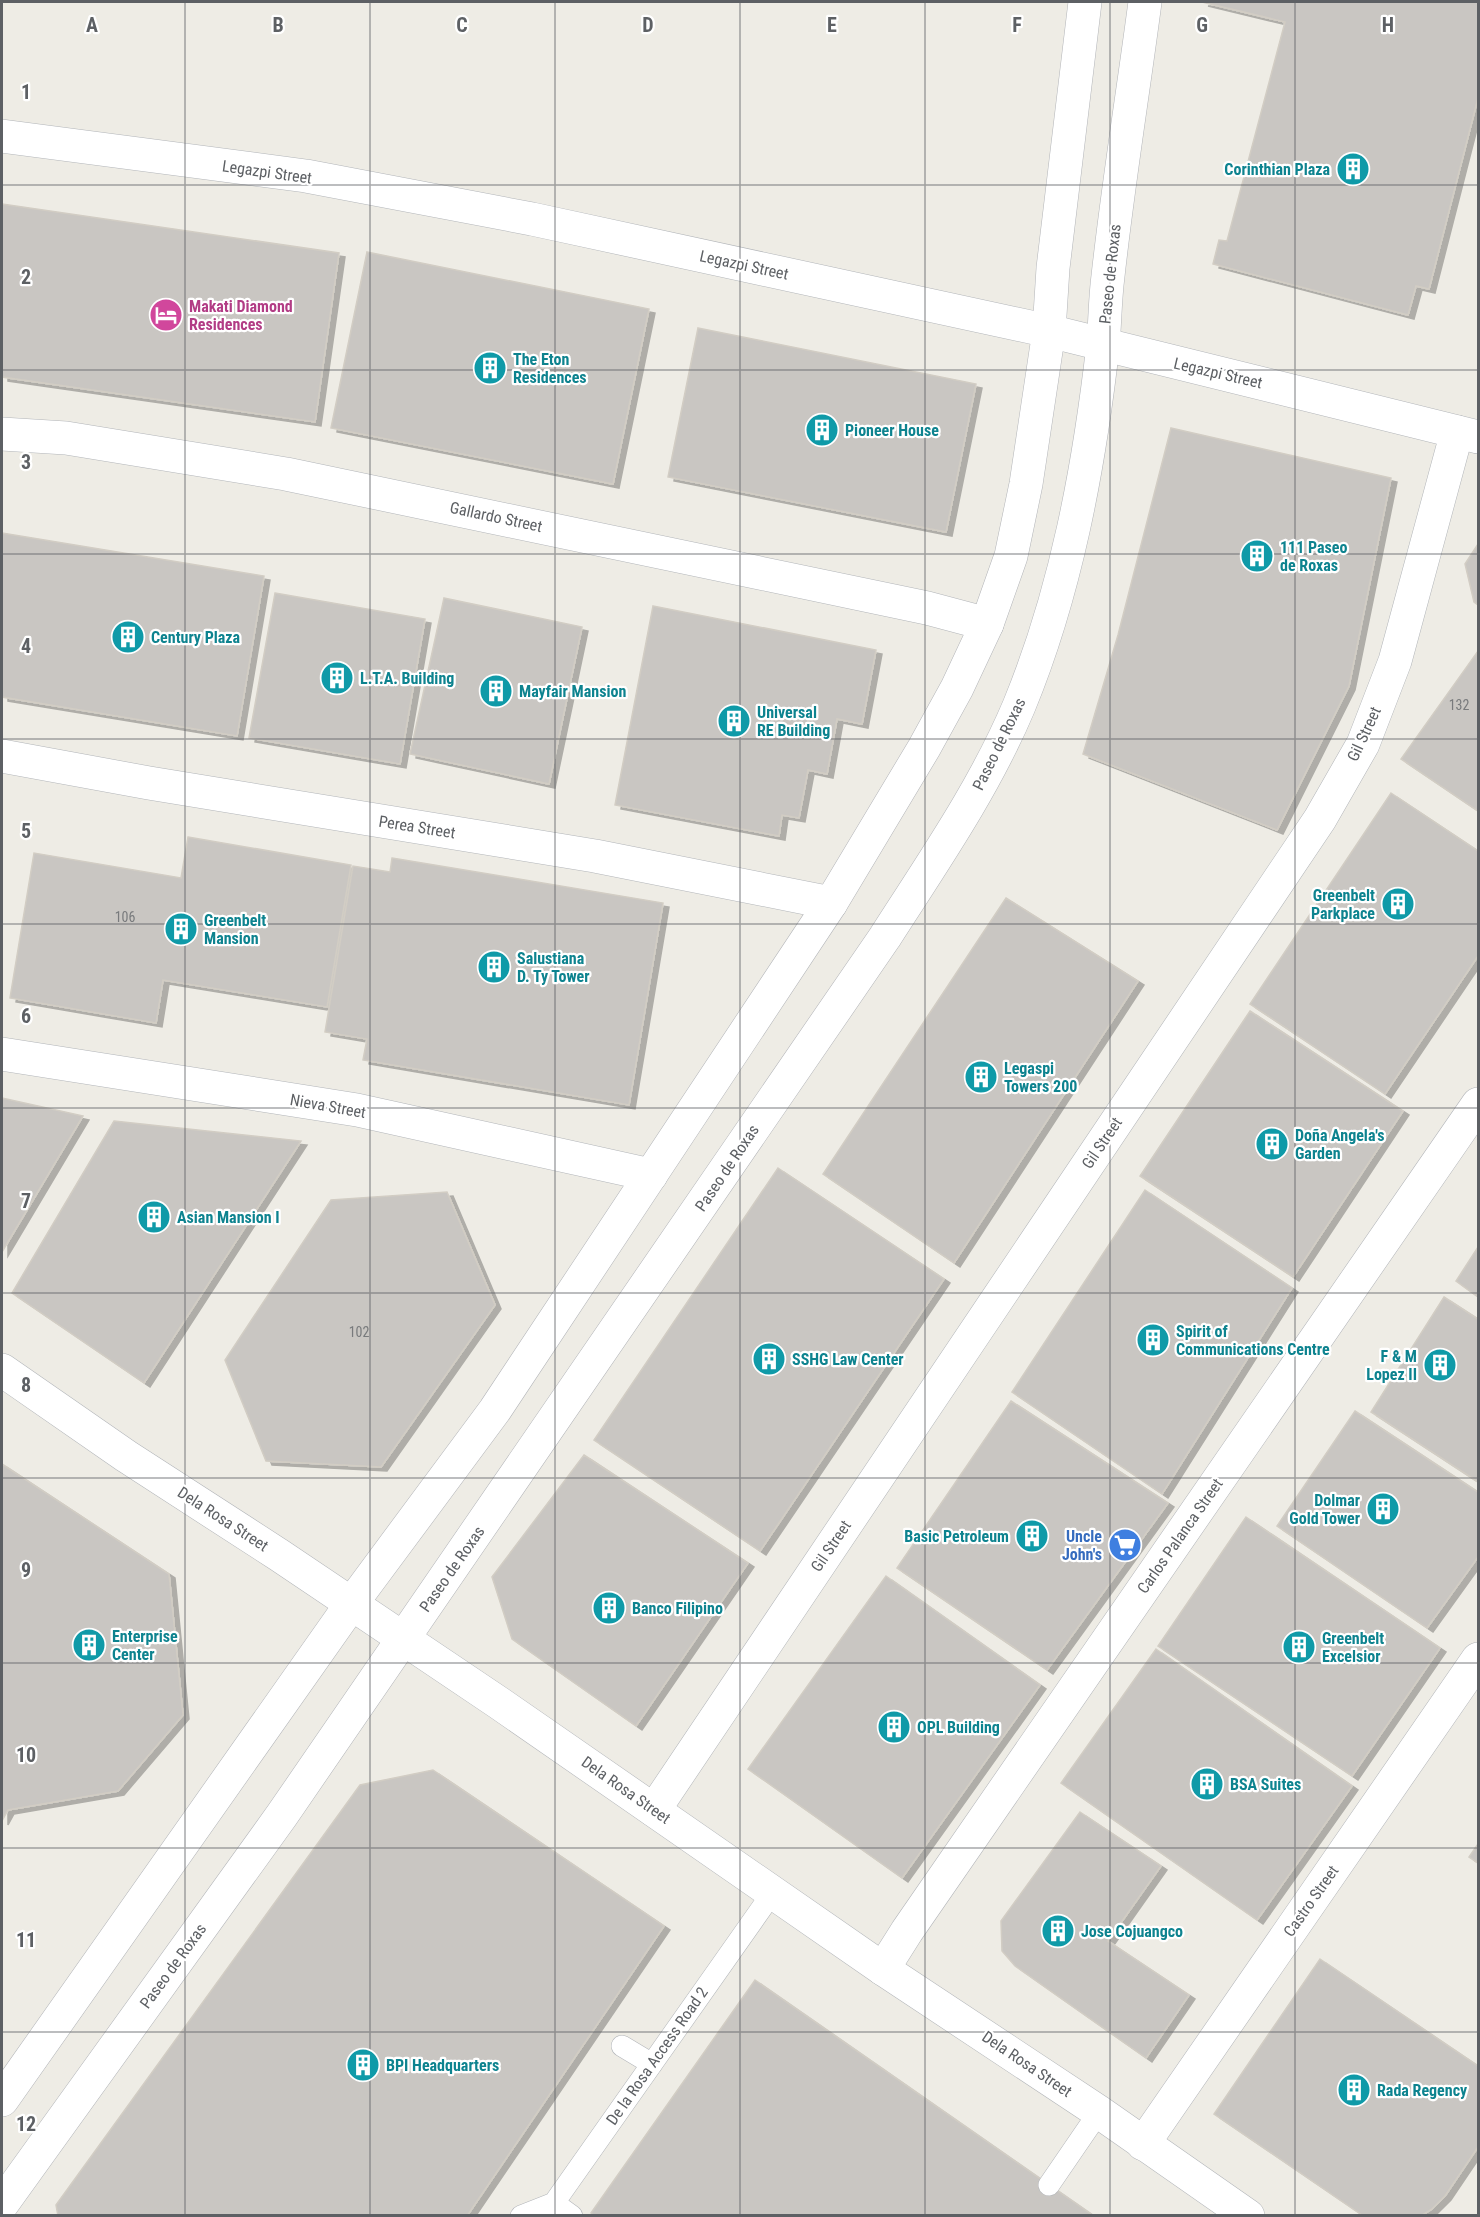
<svg xmlns="http://www.w3.org/2000/svg" width="1480" height="2217" font-family="'Roboto Condensed',sans-serif">
  <defs>
    <filter id="shadow"><feDropShadow dx="6" dy="4" stdDeviation="0" flood-color="#0004"/></filter>
  </defs>
  <rect width="100%" height="100%" fill="#eeece5"/>
  <!-- building -->
  <path fill="#c9c6c2" stroke="#d2cdc4" stroke-width="1.5" filter="url(#shadow)" d="M1202,2H1478V98L1429,289L1416,286L1408,315L1213,264L1219,240L1227,241L1285,22Z
    M2,204L339,253L315,422L2,377Z
    M367,252L649,309L613,484L331,428Z
    M698,328L976,384L946,532L668,477Z
    M1171,428L1391,478L1349,686L1277,830L1083,754L1118,635Z
    M2,533L264,576L237,736L2,697Z
    M1478,544V605L1474,602L1465,564Z
    M275,593L425,619L400,764L249,738Z
    M444,598L582,627L549,784L410,754Z
    M653,606L876,650L862,724L837,719L827,774L808,770L799,818L782,815L779,836L615,805Z
    M1478,651V811L1401,759Z
    M1391,793L1478,851V956L1385,1094L1250,1004Z
    M188,837L351,865L327,1007L163,980L156,1023L10,998L34,853L181,878Z
    M392,858L663,903L629,1105L363,1060L367,1039L325,1032L353,866L390,872Z
    M1006,898L1138,981L954,1263L823,1174Z
    M1250,1011L1403,1111L1293,1277L1140,1176Z
    M2,1098L83,1116L2,1252Z
    M114,1121L301,1141L144,1383L12,1293Z
    M778,1168L944,1279L760,1551L594,1440Z
    M1145,1190L1292,1288L1162,1494L1012,1392Z
    M447,1192L495,1305L381,1467L266,1461L225,1360L331,1200Z
    M1478,1247V1297L1456,1281Z
    M1444,1297L1478,1319V1482L1371,1412Z
    M1011,1401L1168,1503L1047,1670L897,1568Z
    M1355,1411L1478,1492V1557L1427,1628L1277,1526Z
    M584,1455L748,1563L636,1726L512,1639L492,1577Z
    M2,1464L169,1574L183,1715L118,1791L8,1810L2,1821Z
    M1246,1517L1440,1648L1352,1776L1158,1646Z
    M886,1576L1040,1685L902,1878L748,1769Z
    M1156,1649L1352,1786L1257,1920L1061,1783Z
    M433,1770L664,1926L467,2216H58L56,2205L360,1785Z
    M1080,1812L1161,1866L1108,1941L1189,1995L1146,2058L1015,1966L1002,1951L1001,1921Z
    M1478,1844V1863L1469,1857Z
    M1320,1959L1478,2066V2147L1445,2196L1432,2209L1421,2216L1362,2215L1214,2114Z
    M755,1980L1094,2216H594L591,2213Z"/>
  <g fill="none" stroke-linecap="round" stroke-linejoin="round">
    <!-- service casing -->
    <g stroke="#b2b5b9" stroke-width="22">
      <path id="service" d="M622,2046L652,2064
        M1049,2185L1099,2112
        M554,2203L773,1892
        M554,2203L572,2216
        M521,2216L554,2203"/>
    </g>
    <!-- minor casing -->
    <g stroke="#b2b5b9" stroke-width="34">
      <path id="minor" d="M2,434L66,438L286,474L927,608L987,624
        M2,756L149,783L595,856L831,903
        M2,1054L357,1110L651,1175
        M654,1810L1320,819L1363,744L1395,661L1457,432
        M883,1969L907,1931L1478,1104
        M1143,2144L1478,1659"/>
    </g>
    <!-- tertiary casing -->
    <g stroke="#b2b5b9" stroke-width="34">
      <path id="tertiary" d="M2,136L306,176L532,219L1049,331L1478,437
        M2,1370L126,1456L279,1555L499,1703L883,1969L1099,2112L1248,2216"/>
    </g>
    <!-- secondary casing -->
    <g stroke="#b2b4b8" stroke-width="34">
      <path id="secondary" d="M2,2100L352,1603L495,1410L831,903L924,748L957,688L987,624L1011,556L1026,484L1049,331L1053,268L1085,2
        M2,2204L282,1815L885,937C933,862 984,789 1019,706C1066,592 1089,468 1103,345C1105,323 1105,299 1108,276C1118,185 1133,93 1145,2"/>
    </g>
    <!-- service -->
    <use href="#service" stroke="#fff" stroke-width="21"/>
    <!-- minor -->
    <use href="#minor" stroke="#fff" stroke-width="33"/>
    <!-- tertiary -->
    <use href="#tertiary" stroke="#fff" stroke-width="33"/>
    <!-- secondary -->
    <use href="#secondary" stroke="#fff" stroke-width="33"/>
  </g>
  <!-- grid -->
  <path fill="none" stroke="#5d6064" stroke-width="1.5" stroke-opacity="0.55" d="M185,2V2216M370,2V2216M555,2V2216M740,2V2216M925,2V2216M1110,2V2216M1295,2V2216M2,185H1478M2,370H1478M2,554H1478M2,739H1478M2,924H1478M2,1108H1478M2,1293H1478M2,1478H1478M2,1663H1478M2,1848H1478M2,2032H1478"/>
  <!-- icons -->
  <defs>
    <g id="building-disc" transform="scale(1.725)"><circle r="9.5" fill="#0f9aa8" stroke="#fff"/><path d="M-4-6H4V6H1V3H-1V6H-4ZM-2.5-4.3h1.7v1.8h-1.7ZM.8-4.3h1.7v1.8H.8ZM-2.5-1h1.7V.8h-1.7ZM.8-1h1.7V.8H.8Z" fill="#fff"/></g>
    <g id="hotel-disc" transform="scale(1.725)"><circle r="9.5" fill="#d1479c" stroke="#fff"/><path d="M-6-4.5h1.5V1H6V5H4.5V3h-9V5H-6ZM-4 0a1.8 1.8 0 1 1 3.6 0ZM.5 0V-2.5h3Q6-2.5 6 0Z" fill="#fff"/></g>
    <g id="supermarket-disc" transform="scale(1.725)"><circle r="9.5" fill="#3f7fe0" stroke="#fff"/><path d="M-6-5.5h2.5l.6 2H6L4.5 2H-2.5L-4.4-4H-6ZM-1.5 3.2a1.3 1.3 0 1 0 .1 0ZM3 3.2a1.3 1.3 0 1 0 .1 0Z" fill="#fff"/></g>
  </defs>
  <g fill-rule="evenodd">
    <use href="#building-disc" x="1353" y="169"/>
    <use href="#hotel-disc" x="166" y="315"/>
    <use href="#building-disc" x="490" y="368"/>
    <use href="#building-disc" x="822" y="430"/>
    <use href="#building-disc" x="1257" y="556"/>
    <use href="#building-disc" x="128" y="637"/>
    <use href="#building-disc" x="337" y="678"/>
    <use href="#building-disc" x="496" y="691"/>
    <use href="#building-disc" x="734" y="721"/>
    <use href="#building-disc" x="1398" y="904"/>
    <use href="#building-disc" x="181" y="929"/>
    <use href="#building-disc" x="494" y="967"/>
    <use href="#building-disc" x="981" y="1077"/>
    <use href="#building-disc" x="1272" y="1144"/>
    <use href="#building-disc" x="154" y="1217"/>
    <use href="#building-disc" x="1153" y="1340"/>
    <use href="#building-disc" x="769" y="1359"/>
    <use href="#building-disc" x="1440" y="1365"/>
    <use href="#building-disc" x="1383" y="1509"/>
    <use href="#building-disc" x="1032" y="1536"/>
    <use href="#supermarket-disc" x="1125" y="1545"/>
    <use href="#building-disc" x="609" y="1608"/>
    <use href="#building-disc" x="89" y="1645"/>
    <use href="#building-disc" x="1299" y="1647"/>
    <use href="#building-disc" x="894" y="1727"/>
    <use href="#building-disc" x="1207" y="1784"/>
    <use href="#building-disc" x="1058" y="1931"/>
    <use href="#building-disc" x="363" y="2065"/>
    <use href="#building-disc" x="1354" y="2090"/>
  </g>
  <g text-anchor="middle" dominant-baseline="central" stroke-width="4.5" stroke-linejoin="round" paint-order="stroke">
    <!-- number labels -->
    <g font-size="14" fill="#787a7c">
      <text x="1459" y="705">132</text>
      <text x="125" y="917">106</text>
      <text x="359" y="1332">102</text>
    </g>
    <!-- culture labels -->
    <g font-size="16" font-weight="bold" fill="#0d838f" stroke="#fff" text-anchor="start">
      <text x="1330" y="169" text-anchor="end">Corinthian Plaza</text>
      <text x="513" y="359">The Eton<tspan x="513" dy="18">Residences</tspan></text>
      <text x="845" y="430">Pioneer House</text>
      <text x="1280" y="547">111 Paseo<tspan x="1280" dy="18">de Roxas</tspan></text>
      <text x="151" y="637">Century Plaza</text>
      <text x="360" y="678">L.T.A. Building</text>
      <text x="519" y="691">Mayfair Mansion</text>
      <text x="757" y="712">Universal<tspan x="757" dy="18">RE Building</tspan></text>
      <text x="1375" y="895" text-anchor="end">Greenbelt<tspan x="1375" dy="18">Parkplace</tspan></text>
      <text x="204" y="920">Greenbelt<tspan x="204" dy="18">Mansion</tspan></text>
      <text x="517" y="958">Salustiana<tspan x="517" dy="18">D. Ty Tower</tspan></text>
      <text x="1004" y="1068">Legaspi<tspan x="1004" dy="18">Towers 200</tspan></text>
      <text x="1295" y="1135">Doña Angela's<tspan x="1295" dy="18">Garden</tspan></text>
      <text x="177" y="1217">Asian Mansion I</text>
      <text x="1176" y="1331">Spirit of<tspan x="1176" dy="18">Communications Centre</tspan></text>
      <text x="1417" y="1356" text-anchor="end">F &amp; M<tspan x="1417" dy="18">Lopez II</tspan></text>
      <text x="792" y="1359">SSHG Law Center</text>
      <text x="1360" y="1500" text-anchor="end">Dolmar<tspan x="1360" dy="18">Gold Tower</tspan></text>
      <text x="1009" y="1536" text-anchor="end">Basic Petroleum</text>
      <text x="632" y="1608">Banco Filipino</text>
      <text x="112" y="1636">Enterprise<tspan x="112" dy="18">Center</tspan></text>
      <text x="1322" y="1638">Greenbelt<tspan x="1322" dy="18">Excelsior</tspan></text>
      <text x="917" y="1727">OPL Building</text>
      <text x="1230" y="1784">BSA Suites</text>
      <text x="1081" y="1931">Jose Cojuangco</text>
      <text x="386" y="2065">BPI Headquarters</text>
      <text x="1377" y="2090">Rada Regency</text>
    </g>
    <!-- street labels -->
    <g font-size="16" fill="#5d6064" stroke="#fff">
      <text transform="translate(267 172) rotate(8)">Legazpi Street</text>
      <text transform="translate(744 265) rotate(12)">Legazpi Street</text>
      <text transform="translate(1110 274) rotate(-84)">Paseo de Roxas</text>
      <text transform="translate(1218 373) rotate(13)">Legazpi Street</text>
      <text transform="translate(496 517) rotate(12)">Gallardo Street</text>
      <text transform="translate(1364 734) rotate(-65)">Gil Street</text>
      <text transform="translate(999 744) rotate(-64)">Paseo de Roxas</text>
      <text transform="translate(417 827) rotate(9)">Perea Street</text>
      <text transform="translate(328 1106) rotate(10)">Nieva Street</text>
      <text transform="translate(1102 1143) rotate(-56)">Gil Street</text>
      <text transform="translate(727 1168) rotate(-56)">Paseo de Roxas</text>
      <text transform="translate(223 1519) rotate(33)">Dela Rosa Street</text>
      <text transform="translate(1180 1536) rotate(-55)">Carlos Palanca Street</text>
      <text transform="translate(831 1546) rotate(-56)">Gil Street</text>
      <text transform="translate(452 1569) rotate(-55)">Paseo de Roxas</text>
      <text transform="translate(626 1790) rotate(35)">Dela Rosa Street</text>
      <text transform="translate(1311 1901) rotate(-55)">Castro Street</text>
      <text transform="translate(173 1966) rotate(-54)">Paseo de Roxas</text>
      <text transform="translate(657 2056) rotate(-55)">De la Rosa Access Road 2</text>
      <text transform="translate(1027 2064) rotate(34)">Dela Rosa Street</text>
    </g>
    <!-- hotel labels -->
    <g font-size="16" font-weight="bold" fill="#b23c85" stroke="#fff" text-anchor="start">
      <text x="189" y="306">Makati Diamond<tspan x="189" dy="18">Residences</tspan></text>
    </g>
    <!-- shop labels -->
    <g font-size="16" font-weight="bold" fill="#366cbe" stroke="#fff" text-anchor="end">
      <text x="1102" y="1536">Uncle<tspan x="1102" dy="18">John's</tspan></text>
    </g>
  </g>
  <g font-size="20" text-anchor="middle" font-weight="bold" fill="#5d6064" stroke="#fff" stroke-width="4.5" stroke-linejoin="round" paint-order="stroke">
    <text x="92" y="32">A</text>
    <text x="278" y="32">B</text>
    <text x="462" y="32">C</text>
    <text x="648" y="32">D</text>
    <text x="832" y="32">E</text>
    <text x="1017" y="32">F</text>
    <text x="1202" y="32">G</text>
    <text x="1388" y="32">H</text>
    <text x="26" y="99">1</text>
    <text x="26" y="284">2</text>
    <text x="26" y="469">3</text>
    <text x="26" y="653">4</text>
    <text x="26" y="838">5</text>
    <text x="26" y="1023">6</text>
    <text x="26" y="1208">7</text>
    <text x="26" y="1392">8</text>
    <text x="26" y="1577">9</text>
    <text x="26" y="1762">10</text>
    <text x="26" y="1947">11</text>
    <text x="26" y="2131">12</text>
  </g>
  <!-- border -->
  <rect width="1480" height="2217" fill="none" stroke="#5d6064" stroke-width="6"/>
</svg>
